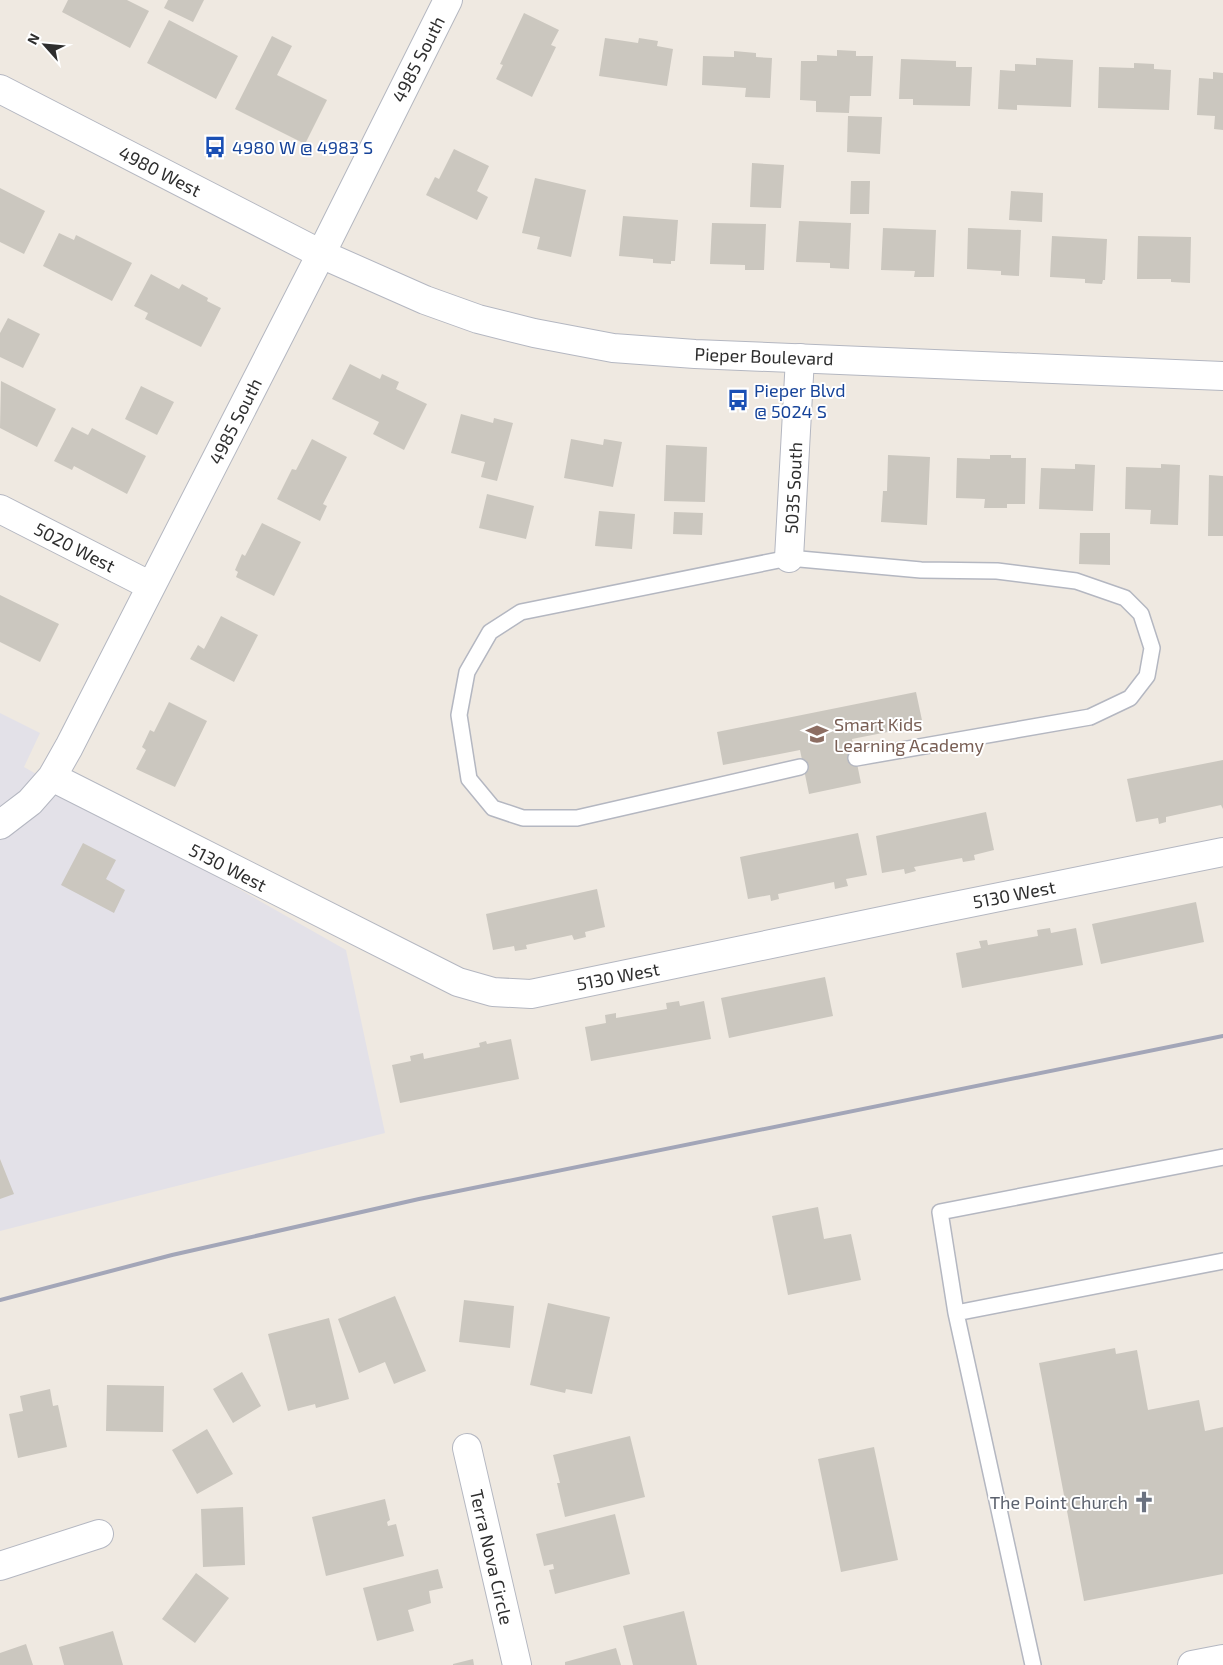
<svg xmlns="http://www.w3.org/2000/svg" width="1223" height="1665" font-family="'Exo 2',sans-serif">
  <rect width="100%" height="100%" fill="#efe9e1"/>
  <!-- industrial -->
  <path fill="#e3e1e8" d="M0,713L40,733L24,767L346,950L385,1133L0,1231Z"/>
  <!-- building -->
  <path fill="#cbc7bf" d="M68,0H127L149,11L130,48L62,12Z
    M168,0H204L193,22L164,8Z
    M524,13L559,30L551,45L556,47L532,97L496,79L503,65L500,64Z
    M169,20L238,56L216,99L147,63Z
    M272,36L292,46L277,75L327,100L305,144L235,109Z
    M605,38L638,43L639,38L658,41L657,46L673,49L667,86L599,76Z
    M837,50L856,51V56H873L871,96H850L849,113L816,112V101L800,100L801,61H817V55L837,56Z
    M734,51L756,53V57L772,58L770,98L745,97L746,88L702,85L703,56L734,57Z
    M1036,58L1073,60L1071,107L1017,105V110L998,109L1000,70L1015,71V64L1036,65Z
    M901,59L956,61V67H972L970,106L913,105V99H899Z
    M1134,63L1154,64V69L1171,70L1169,110L1098,108L1099,67L1134,68Z
    M1213,72L1223,73V130L1214,129L1215,116L1197,115L1199,78L1213,79Z
    M848,116L882,117L880,154L847,152Z
    M454,149L489,166L477,191L488,197L477,220L426,195L435,177L439,179Z
    M752,163L784,165L781,208L750,207Z
    M535,178L586,190L571,257L537,249L540,237L522,233Z
    M851,181H870L869,214H850Z
    M0,188L45,211L24,254L0,242Z
    M1011,191L1043,193L1042,222L1009,220Z
    M623,216L678,220L675,261H671V264L653,263V259L619,256Z
    M799,221L851,223L849,269L830,268V263L796,262Z
    M712,223L766,224L764,270H745V265L710,264Z
    M883,228L936,230L934,277H914L915,271L881,270Z
    M968,228L1021,230L1019,276L1001,275V271L967,269Z
    M59,233L74,240L76,235L132,263L112,301L43,266Z
    M1052,236L1107,239L1105,280H1103L1102,284L1085,283V279L1050,277Z
    M1138,236L1191,237L1190,283L1171,282V279H1137Z
    M151,274L179,289L182,284L208,298L207,301L221,308L201,347L145,319L148,313L134,306Z
    M8,318L40,334L23,368L0,357V333Z
    M350,364L380,379L382,374L399,382L396,389L427,404L404,450L373,434L379,422L332,399Z
    M1,381L56,409L37,447L0,428Z
    M141,386L174,402L157,435L125,419Z
    M461,414L493,423L494,418L513,423L497,481L481,477L485,462L451,453Z
    M72,427L88,435L92,428L146,456L127,494L74,466L72,470L54,461Z
    M312,439L347,457L323,504L327,506L320,521L277,499L292,469L296,470Z
    M571,439L603,445L604,439L622,442L613,487L564,478Z
    M666,445L707,447L705,502L664,501Z
    M888,455L930,457L927,525L881,522L883,491H887Z
    M990,455H1011V458H1026L1025,504H1007V508H984L985,499L956,498L957,458L990,459Z
    M1075,464L1095,465L1093,511L1039,509L1041,468L1075,469Z
    M1161,464L1180,465L1178,525L1150,524L1151,510L1125,509L1126,467L1161,468Z
    M1209,475L1223,476V536H1208Z
    M487,494L534,506L526,539L479,528Z
    M599,511L635,514L632,549L595,546Z
    M674,512L703,513L702,535L673,534Z
    M262,523L301,542L274,596L236,577L238,572L235,570L242,554L245,556Z
    M1080,533H1110V565L1079,564Z
    M0,595L59,624L40,662L0,642Z
    M221,616L258,635L234,682L190,659L198,645L204,649Z
    M916,692L923,725L852,739L861,783L809,794L800,750L723,765L717,732Z
    M169,702L207,721L175,787L136,769L146,750L142,747L150,730L154,732Z
    M1223,760V809L1221,805L1166,817V822L1159,824L1158,818L1136,822L1127,779Z
    M986,812L994,850L974,855L975,860L963,862L962,858L914,867L916,871L905,874L904,869L882,873L876,836Z
    M858,833L867,875L846,879L848,886L835,889L834,882L778,894L779,899L771,901L770,895L748,899L740,857Z
    M83,843L116,860L106,879L125,890L114,913L61,885Z
    M597,889L605,927L585,932L586,937L574,940L572,935L526,945L527,949L515,951L514,946L493,950L486,914Z
    M1196,902L1204,942L1101,964L1092,924Z
    M1050,928L1051,933L1076,928L1083,965L962,988L956,953L981,948L979,941L987,940L988,945L1038,936L1037,930Z
    M825,977L833,1016L729,1038L721,998Z
    M679,1001L680,1006L704,1001L711,1039L591,1061L585,1027L606,1023L605,1015L616,1013V1018L667,1009L666,1003Z
    M511,1039L519,1079L400,1103L392,1065L411,1061L410,1056L423,1053L424,1059L480,1047L479,1043L486,1041L487,1044Z
    M0,1159L14,1194L0,1199Z
    M818,1207L824,1239L851,1234L861,1280L788,1295L772,1216Z
    M395,1296L426,1371L394,1384L385,1362L359,1373L338,1319Z
    M464,1300L514,1306L510,1348L459,1342Z
    M548,1303L610,1317L592,1394L566,1389L565,1393L530,1385Z
    M329,1318L349,1399L316,1408L315,1404L288,1411L268,1334Z
    M1115,1348L1116,1354L1137,1350L1148,1410L1199,1400L1205,1431L1223,1427V1574L1084,1601L1039,1363Z
    M242,1372L261,1406L233,1423L213,1389Z
    M107,1385L164,1386L163,1432L106,1431Z
    M50,1389L53,1406L58,1405L67,1447L18,1458L9,1414L23,1411L20,1396Z
    M207,1429L233,1474L197,1494L172,1450Z
    M630,1436L645,1497L565,1517L557,1483H560L553,1455Z
    M874,1447L898,1560L841,1572L818,1459Z
    M385,1499L390,1520L387,1522L388,1526L396,1524L404,1556L326,1576L312,1517Z
    M243,1507L245,1565L203,1567L201,1509Z
    M615,1514L630,1574L555,1594L549,1570L554,1569L553,1564L544,1566L536,1534Z
    M438,1569L443,1588L429,1591L431,1603L408,1610L414,1631L377,1641L363,1588Z
    M196,1573L229,1598L195,1643L162,1619Z
    M684,1611L697,1665H633L623,1626Z
    M113,1631L123,1665H64L59,1647Z
    M26,1644L33,1665H0V1653Z
    M616,1648L621,1665H565V1662Z
    M473,1659L474,1665H453V1664Z"/>
  <g fill="none" stroke-linecap="round" stroke-linejoin="round">
    <!-- service casing -->
    <g stroke="#b4b7c1" stroke-width="18">
      <path id="service" d="M800,767L577,818H523L493,808L469,779L459,715L467,672L490,632L521,612L789,558L921,570L997,571L1076,581L1125,598L1141,614L1152,648L1147,676L1130,698L1090,717L856,758
        M956,1313L940,1212L1223,1157
        M1033,1665L956,1313L1223,1261"/>
    </g>
    <!-- minor casing -->
    <g stroke="#b4b7c1" stroke-width="30">
      <path id="minor" d="M0,509L151,586
        M789,558L800,358
        M52,777L458,982L493,992L531,994L925,912L1223,852
        M0,825L30,802L52,777L69,747L321,254L448,0
        M467,1448L517,1665
        M0,1566L99,1534
        M1192,1665L1223,1659"/>
    </g>
    <!-- tertiary casing -->
    <g stroke="#b4b7c1" stroke-width="30">
      <path id="tertiary" d="M0,89L321,254L425,300L478,319L534,333L613,348L695,354L1223,376"/>
    </g>
    <!-- service -->
    <use href="#service" stroke="#fff" stroke-width="15"/>
    <!-- minor -->
    <use href="#minor" stroke="#fff" stroke-width="28"/>
    <!-- tertiary -->
    <use href="#tertiary" stroke="#fff" stroke-width="28"/>
    <!-- rail -->
    <path stroke="#a3a6b8" stroke-width="4" d="M0,1300L172,1255L419,1199L1223,1036"/>
  </g>
  <!-- icons -->
  <defs>
    <g id="bus-bare" transform="scale(1.725)"><path d="M-5-6H5V4H4V6H2V4H-2V6H-4V4H-5ZM-3.5-4V0h7V-4ZM-3.5 1.2v1.5H-2V1.2ZM2 1.2v1.5H3.5V1.2Z" fill="#1a4fb4" stroke="#fff" stroke-width="2.5" paint-order="stroke"/></g>
    <g id="school-bare" transform="scale(1.725)"><path d="M0-5L7-2L0 1L-7-2ZM-4 1L0 2.5L4 1V4Q0 6-4 4Z" fill="#8d6e63" stroke="#fff" stroke-width="2.5" paint-order="stroke"/></g>
    <g id="church-bare" transform="scale(1.725)"><path d="M-1.2-6h2.4v3.5h3.3v2.4h-3.3V6h-2.4V-.1h-3.3v-2.4h3.3Z" fill="#6b7280" stroke="#fff" stroke-width="2.5" paint-order="stroke"/></g>
  </defs>
  <g fill-rule="evenodd">
    <use href="#bus-bare" x="215" y="147"/>
    <use href="#bus-bare" x="738" y="400"/>
    <use href="#school-bare" x="817" y="734"/>
    <use href="#church-bare" x="1144" y="1502"/>
  </g>
  <g text-anchor="middle" dominant-baseline="central" stroke-width="4" stroke-linejoin="round" paint-order="stroke">
    <!-- street labels -->
    <g font-size="18" fill="#2e2e2e" stroke="#fff">
      <text transform="translate(418 59) rotate(-63)">4985 South</text>
      <text transform="translate(160 171) rotate(27)">4980 West</text>
      <text transform="translate(764 356) rotate(2)">Pieper Boulevard</text>
      <text transform="translate(235 421) rotate(-63)">4985 South</text>
      <text transform="translate(793 488) rotate(-87)">5035 South</text>
      <text transform="translate(75 547) rotate(27)">5020 West</text>
      <text transform="translate(228 867) rotate(27)">5130 West</text>
      <text transform="translate(1014 894) rotate(-11)">5130 West</text>
      <text transform="translate(618 976) rotate(-11)">5130 West</text>
      <text transform="translate(492 1557) rotate(77)">Terra Nova Circle</text>
    </g>
    <!-- transit labels -->
    <g font-size="18" fill="#164399" stroke="#fff" text-anchor="start">
      <text x="232" y="147">4980 W @ 4983 S</text>
      <text x="754" y="390">Pieper Blvd<tspan x="754" dy="21">@ 5024 S</tspan></text>
    </g>
    <!-- education labels -->
    <g font-size="18" fill="#785e54" stroke="#fff" text-anchor="start">
      <text x="834" y="724">Smart Kids<tspan x="834" dy="21">Learning Academy</tspan></text>
    </g>
    <!-- worship labels -->
    <g font-size="18" fill="#5b616d" stroke="#fff" text-anchor="end">
      <text x="1128" y="1502">The Point Church</text>
    </g>
  </g>
  <!-- north arrow -->
  <g transform="translate(45 45) rotate(297)" stroke="#ffffff" stroke-width="4" paint-order="stroke">
  <path d="M0-4L9 19L0 12L-9 19Z" fill="#2e2e2e"/>
  <text y="-8" font-size="14" font-weight="bold" text-anchor="middle" fill="#2e2e2e">N</text>
  </g>
</svg>
